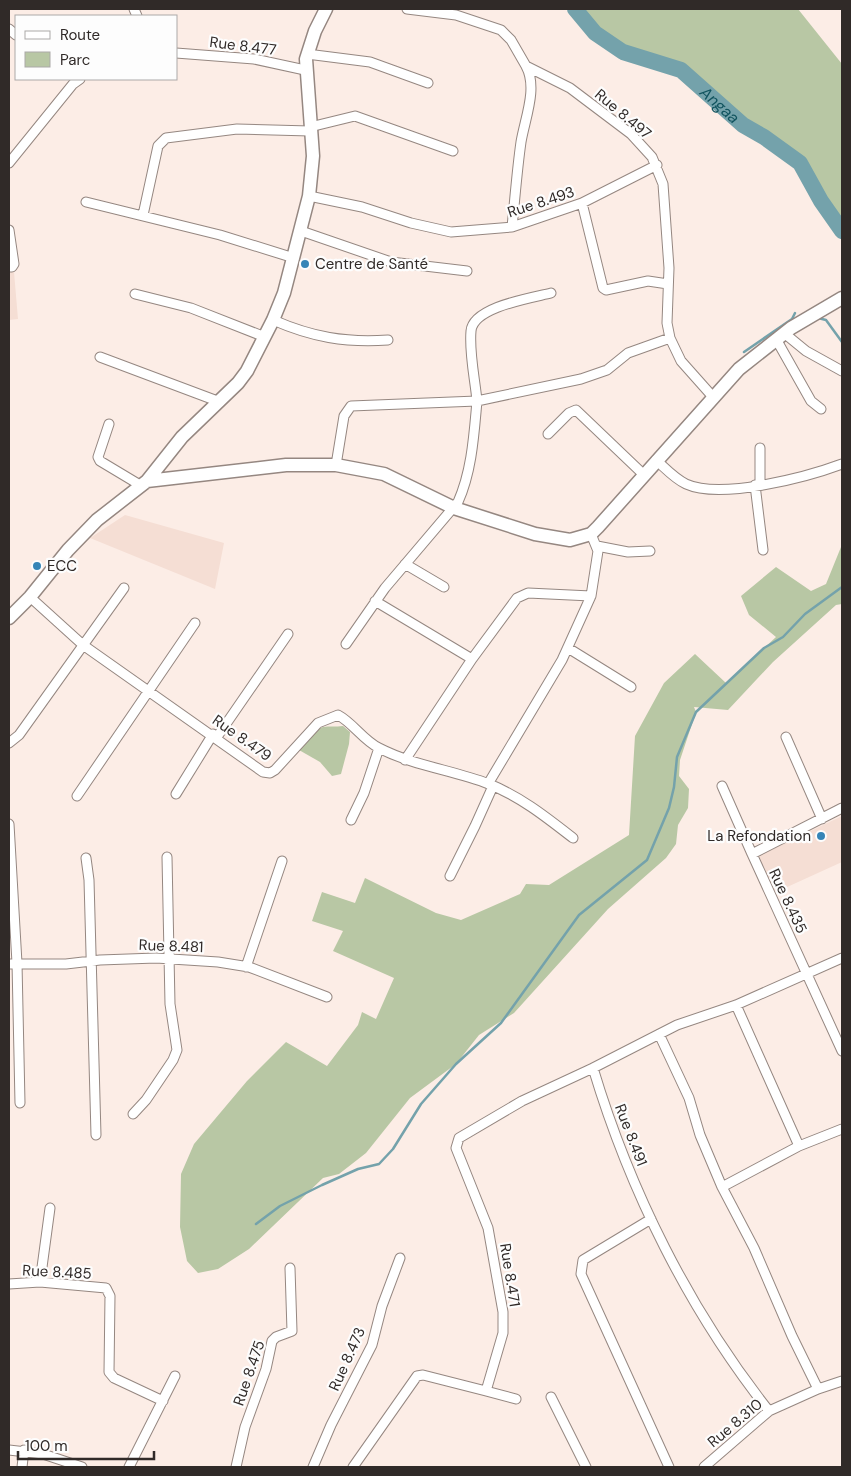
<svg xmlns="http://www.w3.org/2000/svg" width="851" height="1476" font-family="'DM Sans',sans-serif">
  <rect width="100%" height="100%" fill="#fcede6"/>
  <!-- built -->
  <path fill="#f5ded4" d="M9,272H14L18,319L9,320Z
    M125,515L224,543L215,589L90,538Z
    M842,816V862L774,893L758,856Z"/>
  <!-- green -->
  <path fill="#b8c7a4" d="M575,9H798L842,64V231L821,201L800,163L764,137L743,125L681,70L623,52L595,33Z
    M841,547L842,604L836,605L773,662L728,710L694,707L696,712L680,760L679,776L689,789L688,808L678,825L676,844L666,858L608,909L514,1013L479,1035L456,1064L410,1098L366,1153L339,1174L323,1178L249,1249L218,1269L198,1273L187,1261L180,1227L181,1174L194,1144L247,1081L286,1042L327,1066L358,1025L362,1012L376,1019L394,978L333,951L343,931L312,921L322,892L355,903L365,878L436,913L461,920L520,894L526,884L549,885L629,835L635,736L664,683L695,654L726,683L776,637L749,615L741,596L776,567L811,591L826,584Z
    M343,726L350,732L349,744L341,774L332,776L320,762L299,750C305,743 313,730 323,727C329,726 336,727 343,726Z"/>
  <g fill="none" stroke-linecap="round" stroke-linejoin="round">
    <!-- stream -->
    <path stroke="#74a2ab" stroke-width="2.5" d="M818,318L826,320L842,342
      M744,352L792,319L795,313
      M256,1224L280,1206L322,1185L358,1169L379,1164L393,1149L421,1104L456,1064L501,1023L579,915L647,860L669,808L674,787L677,757L696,712L764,648L783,637L805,614L842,587"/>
    <!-- river -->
    <path stroke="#74a2ab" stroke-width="16" id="s1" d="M575,9L595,33L623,52L681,70L743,125L764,137L800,163L821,201L842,231"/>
    <!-- street casing -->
    <g stroke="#958781" stroke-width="11">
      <path id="street" d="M134,9L137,16
        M407,9L456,15L501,30L511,40L526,66L570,88L631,134L652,157L663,184L669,268L667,323L670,338L681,361L713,397
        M9,29L16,35
        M176,53L254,59L305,70
        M307,54L370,62L428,83
        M310,127L355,116L453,151
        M9,163L73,84L80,79
        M309,196L362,207L411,223L451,232L476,230L512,227L582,203L657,165
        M86,202L220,235L294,258
        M582,203L603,288L606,290L648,281L668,284
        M143,215L158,146L166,138L237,129L310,131
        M512,227C515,198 517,170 521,142C525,118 538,88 526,66
        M9,230L14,264L12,267H9
        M301,231L391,262L467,271
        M551,293C531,298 473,307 471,331C469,353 475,379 477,401L581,379L607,370L628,353L670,338
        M135,294L191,308L265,337
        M273,320C312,337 345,343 388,340
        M784,333L806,351L842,371
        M776,339L811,401L821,409
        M100,357L220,402
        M109,424L98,457L100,461L140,485
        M548,434L569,413L576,410L643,474
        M760,448V485
        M656,460C665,468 675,479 686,484C721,500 807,477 842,464
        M336,465L344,416L351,406L477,401C474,434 472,471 458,502L385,588L346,644
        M755,485L763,550
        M597,546L628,552L650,551
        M405,564L444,587
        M30,597L83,645L263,772L270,773L275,770L318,723L338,715C353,723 363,740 379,748C414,766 453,770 489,784C521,797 546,817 573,838
        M375,601L472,659
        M568,648L631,687
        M217,737L288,634
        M786,737L822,819
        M9,743L19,735L124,588
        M405,760L472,659L517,598L528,593L591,596
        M488,784L562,660L591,596L598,551L591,534
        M722,786L752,854
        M176,794L213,734
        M77,796L195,623
        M842,808L752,854L842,1051
        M351,820L364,793L379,748
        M9,824L17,963L20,1103
        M86,858L89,880L96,1135
        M450,876L475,826L493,786
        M9,964H66L100,960L156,958L218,962L249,967L327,997
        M246,967L282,861
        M736,1005L799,1146
        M659,1034L689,1098L700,1135L722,1187L754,1248L792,1336L818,1389
        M133,1114L146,1100L173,1060L177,1050L170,1004L167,857
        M722,1187L799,1146L842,1129
        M651,1219L583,1260L581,1274L669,1467
        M40,1282L50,1208
        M9,1284L40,1282L106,1288L110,1296L109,1372L114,1378L163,1401
        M486,1391L516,1399
        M551,1397L586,1467
        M769,1411C689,1310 630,1191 593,1068L677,1025L736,1005L842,958
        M9,1450L43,1454L82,1467
        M22,1467L24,1450
        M129,1467L175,1376
        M236,1467L245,1427L266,1369L272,1341L276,1337L292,1331L290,1268
        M313,1467L331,1425L372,1345L382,1306L400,1258
        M353,1467L417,1376L423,1375L486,1391L503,1333V1312L488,1228L456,1148L459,1138L522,1101L593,1068
        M704,1467L769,1411L818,1389L842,1381"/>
    </g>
    <!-- secondary casing -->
    <g stroke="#958781" stroke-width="15">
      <path id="secondary" d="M147,481L182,437L238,383L247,371L273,320L284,293L309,196L313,156L306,59L315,31L326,9
        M9,618L30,597L68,550L97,520L147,481L286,465H336L384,474L454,508L535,534L570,540L591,534L598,527L739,369L791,328L842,298"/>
    </g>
    <!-- street -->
    <use href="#street" stroke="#fff" stroke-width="9"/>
    <!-- secondary -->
    <use href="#secondary" stroke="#fff" stroke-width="12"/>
  </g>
  <!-- markers -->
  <g fill="#3685b7" stroke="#fdfdfd" stroke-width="2">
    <circle cx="305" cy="264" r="5"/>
    <circle cx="37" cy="566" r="5"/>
    <circle cx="821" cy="836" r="5"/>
  </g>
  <g text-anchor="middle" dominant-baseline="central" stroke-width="4.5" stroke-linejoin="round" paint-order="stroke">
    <!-- street labels -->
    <g font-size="15" fill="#302a28" stroke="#fdfdfd">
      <text transform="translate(243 46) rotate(7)">Rue 8.477</text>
      <text transform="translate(623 114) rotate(40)">Rue 8.497</text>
      <text transform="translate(541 202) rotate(-18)">Rue 8.493</text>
      <text transform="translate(242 738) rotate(35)">Rue 8.479</text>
      <text transform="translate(788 901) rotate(65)">Rue 8.435</text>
      <text transform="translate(171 946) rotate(2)">Rue 8.481</text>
      <text transform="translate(631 1135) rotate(69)">Rue 8.491</text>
      <text transform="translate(57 1272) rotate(3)">Rue 8.485</text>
      <text transform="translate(510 1275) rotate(81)">Rue 8.471</text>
      <text transform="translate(347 1359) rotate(-66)">Rue 8.473</text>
      <text transform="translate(249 1373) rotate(-71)">Rue 8.475</text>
      <text transform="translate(735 1423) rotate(-40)">Rue 8.310</text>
    </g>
    <!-- poi labels -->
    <g font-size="15" fill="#302a28" stroke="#fdfdfd" text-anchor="start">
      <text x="315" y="264">Centre de Santé</text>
      <text x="47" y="566">ECC</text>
      <text x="811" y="836" text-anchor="end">La Refondation</text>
    </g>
    <!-- water labels -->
    <g font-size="16" font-style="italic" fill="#12545f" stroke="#fdfdfd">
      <text stroke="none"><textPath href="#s1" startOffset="178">Angaa</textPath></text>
    </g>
  </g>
  <!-- border -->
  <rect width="851" height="1476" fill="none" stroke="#302a28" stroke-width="20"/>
  <!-- legend -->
  <rect x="15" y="15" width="162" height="65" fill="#fdfdfd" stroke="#aba9a8"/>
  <rect x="25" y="31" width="25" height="8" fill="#ffffff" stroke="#aba9a8"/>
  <text x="60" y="40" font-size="15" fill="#302a28">Route</text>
  <rect x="25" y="52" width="25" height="15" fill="#b8c7a4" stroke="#aba9a8"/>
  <text x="60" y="65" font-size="15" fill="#302a28">Parc</text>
  <!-- scale -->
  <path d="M18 1451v8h136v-8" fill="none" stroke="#302a28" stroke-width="2.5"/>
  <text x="25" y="1451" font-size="15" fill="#302a28" stroke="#fdfdfd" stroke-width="4" paint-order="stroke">100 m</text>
</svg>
